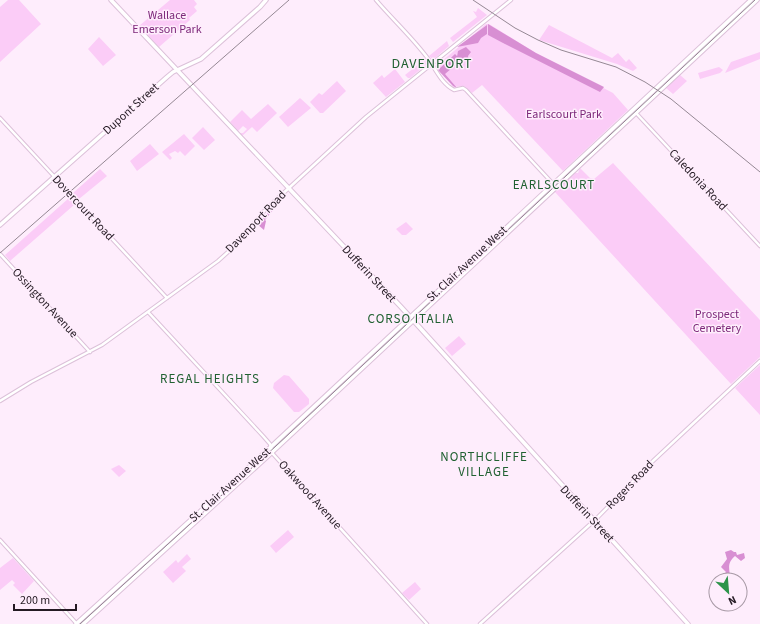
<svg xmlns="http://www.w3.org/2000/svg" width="760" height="624" font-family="'Source Sans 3',sans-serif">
  <rect width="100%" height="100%" fill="#feedfc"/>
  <!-- green -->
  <path fill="#fbccf7" d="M8,0H19L41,24L0,62V7Z
    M170,0H194L197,4L194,7L197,11L189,18L190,20L159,47L139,26Z
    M478,8L487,15L453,42L450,38L477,17L473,11L476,12Z
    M486,24H489L536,53L613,93L628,110L563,171L482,85L472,93L464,86L454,87L435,67Z
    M549,25L612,58L618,53L626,62L629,59L637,68L633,71L617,64L539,40Z
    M99,37L116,55L103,66L88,49Z
    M447,41L449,46L434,59H432L429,56Z
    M760,52V59L725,73L731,62Z
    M425,59L427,64L410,78H408L405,75Z
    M719,67L723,70L720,73L700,79L698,73Z
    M395,69L405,82L386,97L373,83L382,75L384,78Z
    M680,75L687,81L673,94L666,88Z
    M337,81L346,91L323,113H320L310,102L319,93L322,95Z
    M300,98L311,108L288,127L279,117Z
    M268,104L277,113L257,132L252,127L242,136L240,133H243L247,129L243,126L238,131L230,122L242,110L251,119Z
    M203,127L215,140L204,150L192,138Z
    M184,134L195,146L185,156L180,151L178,153L175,151L169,154L172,158L170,160L162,152Z
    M150,144L159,154L137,171L130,161Z
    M613,163L760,320V357L731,384L554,191L575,173H578L580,168L590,178L594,179Z
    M100,169L107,176L79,199L73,193Z
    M69,198L75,204L74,205L10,261L5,255Z
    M406,222L413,229L406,235H402L396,229Z
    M459,336L466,344L452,356L445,348Z
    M760,365V415L735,388Z
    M284,375L289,376L309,399V404L299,412H294L273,388L274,383Z
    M119,465L126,471L119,477L111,469Z
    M288,530L294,537L276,553L270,546Z
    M187,554L191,559L182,567L186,571L173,583L163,572L176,560L178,563Z
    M13,558L34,581L22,594L13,585L15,583L12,580L0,590V568Z
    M415,582L421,589L409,600L402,593Z"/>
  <!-- forest -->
  <path fill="#d88fd3" d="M488,24L536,53L604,87L600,92L503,43L488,35Z
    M487,25V34L481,38L478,43L457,47Z
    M466,47L471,52L468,56L469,61H464L457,57L458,51Z
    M455,54L460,59L459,62L445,74L457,88L453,86L438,70Z
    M282,199L265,220L266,221L264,230L257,224Z
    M731,550L734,552H736L737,555L744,553L745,558L741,561L735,556C726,564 730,569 730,579L723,580L721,577L726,572L721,567L727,559L725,552Z"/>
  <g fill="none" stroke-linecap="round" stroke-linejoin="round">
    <!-- minor casing -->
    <g stroke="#dcc1d9" stroke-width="4.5">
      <path id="minor" d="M376,0C393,20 414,39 429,60C436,70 442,84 454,90L463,88L466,90L556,187
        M636,113L760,246
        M0,118L167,298
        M0,254L90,352
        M148,312L263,436L270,444L273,454L427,624
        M0,401L31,382L102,345L218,261L238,243L265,210L366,117L511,0
        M0,540L77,624
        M480,624L596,519L653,461L760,361"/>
    </g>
    <!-- major casing -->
    <g stroke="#dcc1d9" stroke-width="5.5">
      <path id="major" d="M111,0L402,308L688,624
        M0,225L167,77L173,72L201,59L260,7L266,0
        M76,624L246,470L751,0
        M83,624L268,456L757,0"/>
    </g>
    <!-- minor -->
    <use href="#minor" stroke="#fff" stroke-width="2.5"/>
    <!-- major -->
    <use href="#major" stroke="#fff" stroke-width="3.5"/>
    <!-- tram -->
    <path stroke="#958894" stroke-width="1" d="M80,624L276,446L755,0"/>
    <!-- rail -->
    <path stroke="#958894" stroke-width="1" d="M473,0L515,28L538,40L561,50L616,67L645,82L671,99L760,172
      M0,253L289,0"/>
  </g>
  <g text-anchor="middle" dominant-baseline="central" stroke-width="3" stroke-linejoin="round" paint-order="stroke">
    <!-- park labels -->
    <g font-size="12" fill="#7d287a" stroke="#feedfc">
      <text x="167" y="15">Wallace<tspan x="167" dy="14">Emerson Park</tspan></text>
      <text x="564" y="114">Earlscourt Park</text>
      <text x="717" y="314">Prospect<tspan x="717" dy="14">Cemetery</tspan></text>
    </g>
    <!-- street labels -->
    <g font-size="12" fill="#241a23" stroke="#feedfc">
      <text transform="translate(131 109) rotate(-42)">Dupont Street</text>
      <text transform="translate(698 180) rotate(47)">Caledonia Road</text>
      <text transform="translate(83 208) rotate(47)">Dovercourt Road</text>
      <text transform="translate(256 222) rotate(-46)">Davenport Road</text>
      <text transform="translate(467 264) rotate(-43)">St. Clair Avenue West</text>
      <text transform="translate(369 274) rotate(47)">Dufferin Street</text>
      <text transform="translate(45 303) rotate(47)">Ossington Avenue</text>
      <text transform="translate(230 485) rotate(-42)">St. Clair Avenue West</text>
      <text transform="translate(630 485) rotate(-46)">Rogers Road</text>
      <text transform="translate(310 495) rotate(48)">Oakwood Avenue</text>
      <text transform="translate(587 514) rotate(47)">Dufferin Street</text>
    </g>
    <!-- neighbourhood labels -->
    <g font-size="13" letter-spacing="1" fill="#216132" stroke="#feedfc">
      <text x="554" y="185">EARLSCOURT</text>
      <text x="411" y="319">CORSO ITALIA</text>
      <text x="210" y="379">REGAL HEIGHTS</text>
      <text x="484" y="457">NORTHCLIFFE<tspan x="484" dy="15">VILLAGE</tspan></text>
    </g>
    <!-- quarter labels -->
    <g font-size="14" letter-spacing="1" fill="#216132" stroke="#feedfc">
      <text x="432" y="64">DAVENPORT</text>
    </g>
  </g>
  <!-- north arrow -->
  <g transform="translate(728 592) rotate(154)"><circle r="19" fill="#feedfc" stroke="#a799a5"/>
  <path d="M0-3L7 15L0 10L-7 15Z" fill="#2d944a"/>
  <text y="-6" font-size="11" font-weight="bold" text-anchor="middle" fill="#241a23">N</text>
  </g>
  <!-- scale -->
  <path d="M14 604v6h62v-6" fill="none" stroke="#241a23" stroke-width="2"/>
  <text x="20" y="604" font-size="12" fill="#241a23" stroke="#feedfc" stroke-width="3" paint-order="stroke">200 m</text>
</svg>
